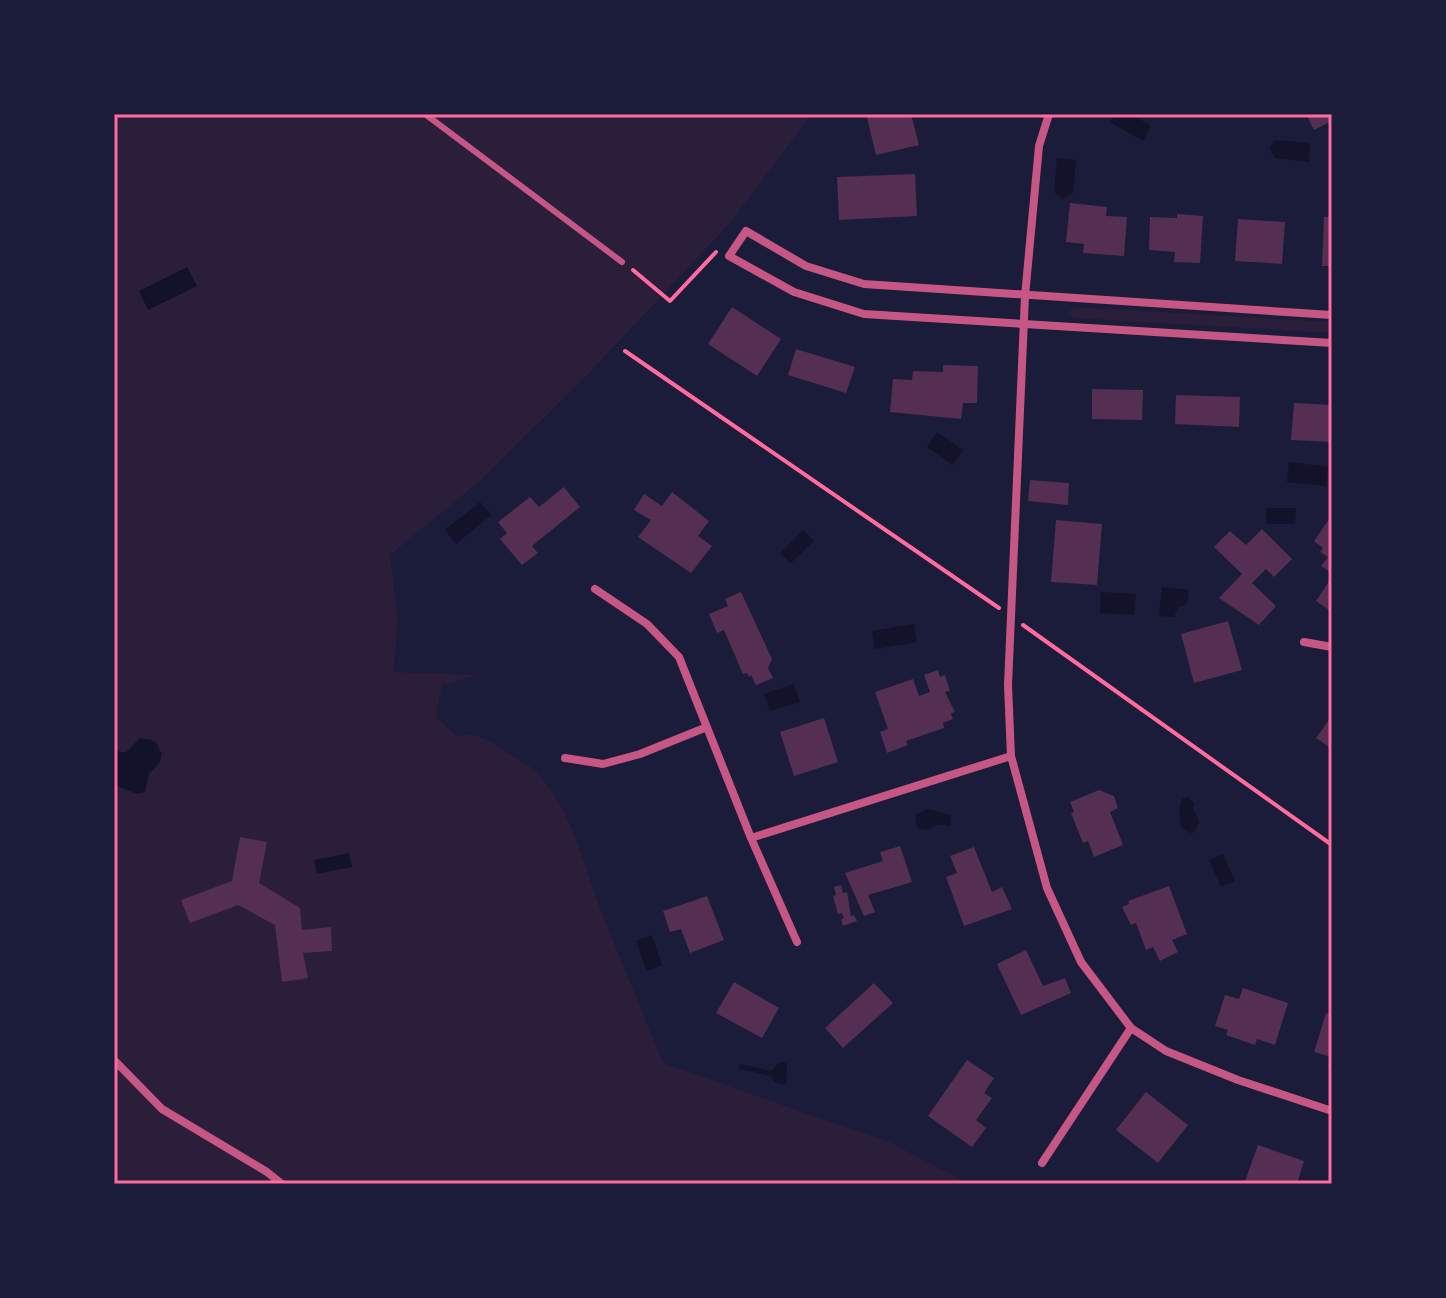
<svg xmlns="http://www.w3.org/2000/svg" width="1446" height="1298" font-family="'Golos Text',sans-serif">
  <rect width="100%" height="100%" fill="#1b1b3a"/>
  <!-- green -->
  <path fill="#2a1e3b" d="M114,114H812L730,223L592,370L481,480L390,555L398,622L393,672L478,675L442,685L436,717L456,736C478,732 488,740 506,752C516,758 528,764 536,772C572,807 585,871 603,916C623,965 643,1014 663,1063L891,1143L970,1184H114Z
    M1074,307L1332,322V333L1074,318L1068,313Z"/>
  <!-- water -->
  <path fill="#12122b" d="M1115,114H1131L1151,126L1143,141L1110,122Z
    M1275,140L1310,143L1309,162L1275,158L1269,148Z
    M1057,158L1076,160L1073,193L1063,199L1054,192Z
    M187,267L197,286L148,310L139,291Z
    M937,432L963,450L953,465L927,447Z
    M1289,462L1328,467L1326,486L1287,482Z
    M480,502L491,515L456,544L445,530Z
    M1266,508H1296L1295,524H1266Z
    M803,530L814,541L791,563L780,553Z
    M1162,587L1189,590L1187,604L1178,607L1174,617L1159,616Z
    M1101,592L1136,594L1134,615L1100,613Z
    M914,624L917,642L875,649L872,631Z
    M794,684L800,702L770,711L764,694Z
    M140,738L155,741L162,754L160,762L149,774L145,792L138,794L114,785V746L120,752H126Z
    M1187,797L1194,803L1193,808L1199,822L1195,831L1190,833L1181,827L1179,812L1182,799Z
    M927,809L951,815L950,826L939,824L927,830L917,828L915,815Z
    M349,853L352,867L317,874L314,860Z
    M1223,854L1235,881L1221,887L1209,860Z
    M652,935L662,965L647,971L636,941Z
    M784,1062L787,1064L786,1085L774,1082L771,1076L739,1069L740,1064L771,1071L778,1063Z"/>
  <!-- building -->
  <path fill="#542f53" d="M866,114H911L919,145L876,155Z
    M1306,114H1332V121L1314,130Z
    M915,174L917,216L839,220L837,177Z
    M1070,203L1107,207L1106,216L1127,217L1124,256L1083,253L1084,244L1066,242Z
    M1177,214L1203,216L1200,263L1174,262L1175,252L1149,250L1150,217L1177,218Z
    M1324,217H1332V266H1322Z
    M1238,219L1285,222L1282,264L1235,261Z
    M732,307L781,339L757,376L708,344Z
    M796,349L855,367L846,393L788,375Z
    M943,365L978,366L977,403H963L961,419L890,412L893,379L912,380L913,371L943,372Z
    M1092,389L1143,390L1142,420L1092,419Z
    M1176,395L1240,397L1239,427L1175,424Z
    M1294,403L1332,405V442L1291,440Z
    M1030,480L1069,483L1068,505L1028,501Z
    M564,487L580,507L532,546L538,553L522,565L500,539L507,533L498,522L530,497L539,507Z
    M672,492L709,521L698,536L712,546L691,573L638,537L651,520L634,510L644,494L662,506Z
    M1332,515V573L1321,566L1328,557L1320,552L1323,548L1314,541Z
    M1056,520L1102,524L1097,585L1051,582Z
    M1262,529L1292,559L1274,577L1266,569L1252,583L1276,606L1259,625L1219,598L1242,574L1214,547L1230,531L1246,545Z
    M1332,577V612L1316,601Z
    M741,592L772,659L768,668L773,678L756,685L751,675L749,677L747,673L743,674L724,630L717,633L709,614L728,606L725,599Z
    M1228,621L1242,670L1194,683L1181,634Z
    M938,670L940,677L945,675L950,691L945,692L955,712L951,713L953,719L943,723L944,728L906,741L908,745L887,753L880,732L888,729L875,692L913,679L919,696L930,692L924,675Z
    M1332,716V749L1316,738Z
    M824,718L838,762L794,776L780,732Z
    M1099,790L1114,796L1118,808L1110,812L1123,845L1094,857L1088,841L1083,843L1071,813L1074,812L1070,802Z
    M240,837L267,842L259,883L300,908L302,930L331,927L332,951L303,953L308,978L282,982L275,925L238,905L190,923L181,900L232,881Z
    M900,846L912,882L868,895L875,912L864,916L845,873L883,861L880,852Z
    M974,847L992,892L1002,887L1012,909L964,926L946,877L957,873L950,856Z
    M841,885L843,893L847,892L851,916L854,915L857,921L843,926L841,919L844,918L842,913L838,914L833,896L836,895L834,887Z
    M1169,886L1187,934L1172,940L1178,952L1160,961L1153,947L1146,950L1136,923L1131,925L1122,907L1129,904L1128,901Z
    M707,896L724,940L690,953L681,929L670,932L663,911Z
    M1026,950L1043,986L1065,978L1071,993L1021,1015L997,964Z
    M734,982L779,1008L762,1038L716,1013Z
    M874,983L893,1003L843,1048L825,1028Z
    M1243,988L1288,1003L1275,1045L1257,1039L1255,1045L1226,1035L1228,1030L1215,1026L1225,995L1239,999Z
    M1326,1013L1332,1015V1068L1328,1067L1331,1057L1314,1052Z
    M967,1060L994,1078L984,1093L992,1098L976,1120L986,1128L972,1147L928,1116Z
    M1146,1092L1188,1125L1158,1163L1116,1130Z
    M1258,1145L1304,1161L1297,1184H1244Z"/>
  <g fill="none" stroke-linecap="round" stroke-linejoin="round">
    <!-- path -->
    <path stroke="#ff6b9d" stroke-width="4" d="M633,270L670,301L716,252
      M625,351L999,608
      M1023,625L1332,845"/>
    <!-- service -->
    <path stroke="#c65784" stroke-width="6" d="M425,114L622,262"/>
    <!-- minor -->
    <path stroke="#c65784" stroke-width="8" d="M1049,114L1039,146L1025,296L1008,685L1011,756L1047,888L1081,962L1131,1028L1166,1051L1238,1080L1332,1111
      M1332,315L864,284L806,266L746,231L729,256L794,292L864,314L1332,343
      M595,589L647,624L679,657L751,838L797,942
      M1304,642L1332,647
      M565,758L603,764L640,754L707,727
      M751,838L1011,756
      M114,1060L162,1109L267,1172L282,1184
      M1042,1163L1131,1028"/>
  </g>
  <!-- border -->
  <rect width="1446" height="1298" fill="none" stroke="#1b1b3a" stroke-width="232"/>
  <rect x="116" y="116" width="1214" height="1066" fill="none" stroke="#ff6b9d" stroke-width="3"/>
</svg>
